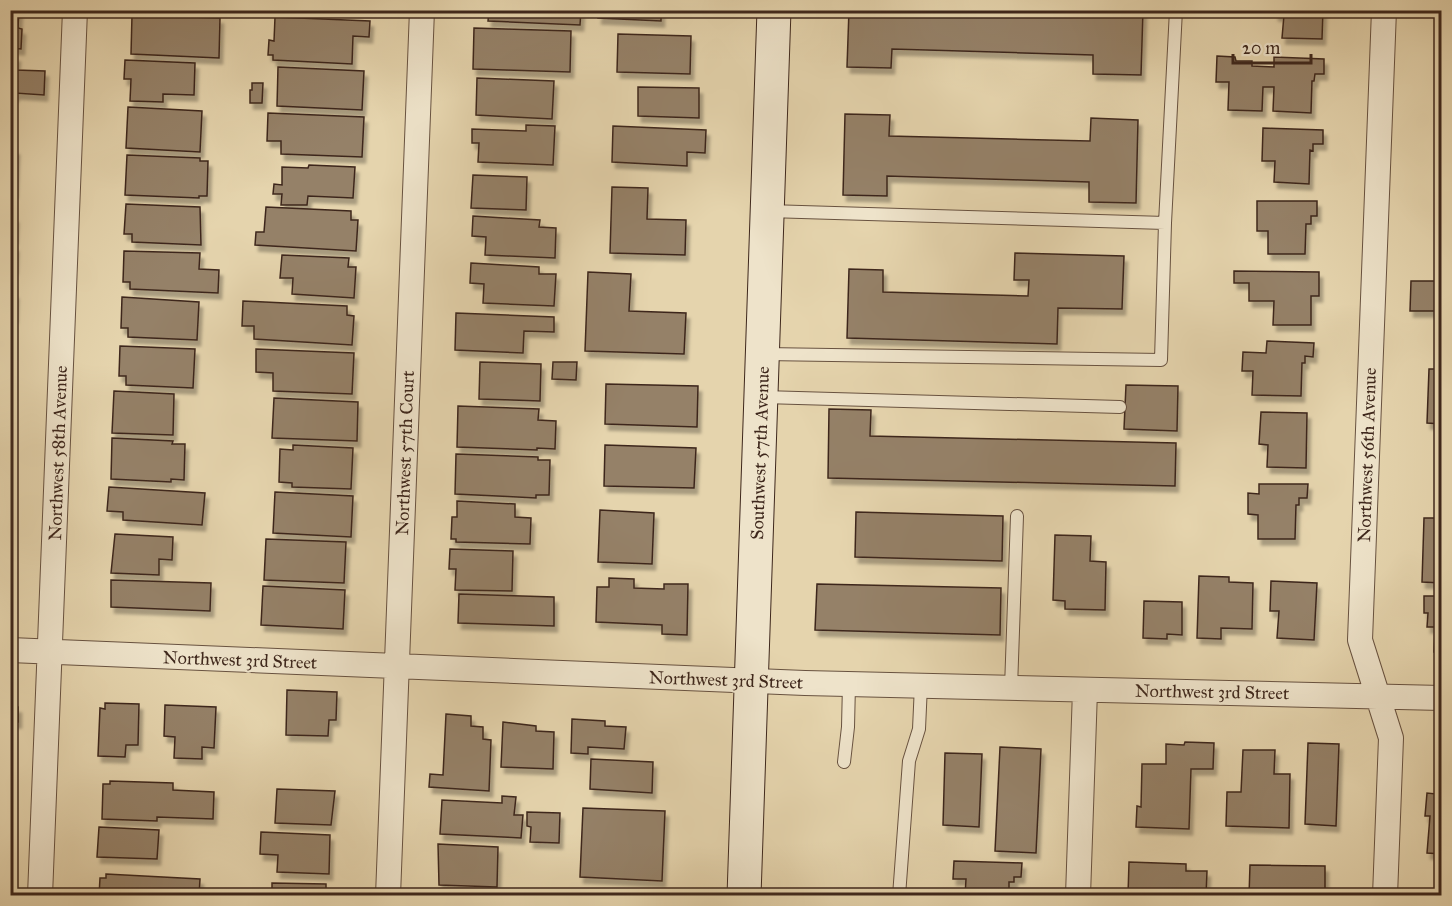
<svg xmlns="http://www.w3.org/2000/svg" width="1452" height="906" font-family="'IM FELL Great Primer',serif">
  <defs>
    <filter id="shadow"><feDropShadow dx="3.5" dy="6" stdDeviation="1.5" flood-color="#0004"/></filter>
  </defs>
  <rect width="100%" height="100%" fill="#e5d4ad"/>
  <filter id="stains"><feTurbulence type="fractalNoise" baseFrequency=".00333" numOctaves="4"/><feColorMatrix values="0 0 0 0 .2 0 0 0 0 .09 0 0 0 0 .02 0 0 0 .5 -.17"/></filter>
  <radialGradient id="worn" r=".72"><stop offset=".6" stop-color="#630" stop-opacity="0"/><stop offset="1" stop-color="#630" stop-opacity=".3"/></radialGradient>
  <!-- building -->
  <path fill="#958167" stroke="#3e271c" stroke-width="1.5" filter="url(#shadow)" d="M10,10H19L18,28L22,29L21,49L10,48Z
    M483,10H581L580,25L488,21L489,11Z
    M599,10H661V21L598,18Z
    M849,10H937L1095,15V10H1143L1141,75L1093,74V55L892,49L891,68L847,67Z
    M1275,10H1323L1322,39L1282,38L1284,15H1275Z
    M132,15L220,18L219,58L131,54Z
    M275,17L370,21L369,37L353,36L352,64L273,60V55H268L269,40L274,41Z
    M474,28L571,31L570,72L473,69Z
    M618,34L691,36L690,74L617,72Z
    M10,56H17L16,70L45,71L44,95L15,93V96H10Z
    M1217,56L1235,57L1236,61H1252V66L1274,67V57L1324,59V74H1315L1314,81H1312L1311,113L1273,111L1274,87H1263L1262,111L1228,110L1229,82H1216Z
    M125,60L195,63L194,95L163,94V102L130,101L131,79H124Z
    M278,67L364,71L362,110L277,106Z
    M477,78L554,81L552,119L476,115Z
    M252,83H263L262,103H250V90H252Z
    M638,87L699,88V118L638,116Z
    M128,107L202,111L200,152L126,148Z
    M268,113L364,117L362,157L281,154V141H267Z
    M845,114L890,115L889,136L1090,141L1091,118L1138,120L1136,203L1089,202V182L887,176V196L843,195Z
    M526,125L555,126L553,165L478,162L479,143H472V129L526,131Z
    M613,126L706,130L705,153L687,152V166L612,162Z
    M1263,128L1323,130V144H1313V151L1310,150L1309,184L1274,182L1275,161H1262Z
    M1437,138H1442V154H1436Z
    M10,149H16L14,192H10Z
    M127,155L200,158V161H208L207,196H199V198L125,195Z
    M309,165L355,167L353,198L308,196L307,205H281L282,194H273L274,184L282,185V167L308,168Z
    M473,175L527,177L526,210L471,208Z
    M612,187L648,188L647,219L686,220L685,255L610,253Z
    M10,199L11,217H15L14,238H10Z
    M1257,201H1317V216H1311V224H1306L1305,254H1268V231H1257Z
    M126,204L200,207L201,245L132,242V234H124Z
    M266,207L351,211V220H358L356,251L255,245L256,232H264Z
    M1436,215H1442V230L1436,229Z
    M473,216L540,220L539,227L556,228L555,258L485,255L486,237L472,236Z
    M10,245L15,246L14,268H10Z
    M124,251L200,253L199,269L219,270L218,293L130,289V282H123Z
    M1015,253L1124,256L1122,309L1058,308L1057,344L847,338L849,269L883,270V292L1028,296L1029,280H1014Z
    M282,255L349,258L348,267H356L354,298L292,294L293,278H280Z
    M471,263L539,267V274H556L554,306L483,303L484,284L470,283Z
    M1234,271L1319,272V296H1311V325H1273L1274,301H1249V283H1234Z
    M588,272L631,274L629,311L686,313L684,354L585,351Z
    M1411,281H1442V311H1410Z
    M10,293H15L14,317H10Z
    M122,297L199,302L197,340L128,337V328H121Z
    M243,301L347,306V315L354,316L352,345L254,339V326H242Z
    M456,313L554,317V332L524,331L523,353L455,350Z
    M1267,341L1314,343L1313,357L1305,356V363H1302L1301,396L1252,395L1253,371H1242L1243,352L1266,353Z
    M120,346L195,349L193,388L126,385V376H119Z
    M256,349L354,353L352,394L273,391V373L256,372Z
    M480,362L541,364L540,401L479,399Z
    M553,362H577L576,380L552,379Z
    M1429,369H1442V424L1427,423Z
    M606,384L698,386L697,427L605,424Z
    M1126,385L1178,386L1177,431L1124,429Z
    M114,391L174,394L173,435L112,433Z
    M274,398L358,402L357,441L272,438Z
    M458,406L539,409L538,420L556,421L555,449L537,448V450L457,447Z
    M829,409L871,410L870,436L1176,443L1175,486L828,478Z
    M1261,412L1307,413L1306,468L1267,467L1268,445L1259,444Z
    M112,438L173,441L172,444H185L184,480L171,479V482L111,479Z
    M293,445L353,448L351,489L292,487V483L279,482L280,449L293,450Z
    M605,445L696,448L694,488L604,486Z
    M1440,445H1442V501H1438Z
    M456,454L538,457V460H550L549,495H536V498L455,494Z
    M1259,484H1308L1307,498H1299V505H1296L1295,539H1258V515L1248,514V493L1259,494Z
    M109,487L205,493L202,525L123,520V512L107,511Z
    M275,492L353,496L351,537L273,533Z
    M457,501L515,504V517L531,518L530,544L456,542V539H451L452,517H457Z
    M600,510L654,513L652,564L598,562Z
    M856,512L1003,516L1002,561L855,557Z
    M1424,518H1442V583L1422,582Z
    M115,534L173,537L172,560L159,559V575L111,573Z
    M1055,535L1091,536L1090,561L1106,562L1105,610L1065,609V601L1053,600Z
    M266,539L346,542L344,583L264,580Z
    M450,549L513,551L512,591L455,590L456,569H449Z
    M1199,576L1229,577V582L1253,583L1252,629L1221,628V639L1197,638Z
    M609,578L634,579V588L664,589V584H688L687,635L662,634V625L596,622L597,587H609Z
    M111,580L211,583L210,611L111,607Z
    M1271,581L1317,583L1314,640L1277,638L1279,611H1270Z
    M817,584L1001,588L1000,635L815,630Z
    M263,586L345,590L343,629L261,625Z
    M459,594L554,597V626L458,623Z
    M1424,596H1442V652H1434L1435,627H1427L1428,613H1424Z
    M1144,601L1182,602V635L1167,634V639L1143,638Z
    M287,690L337,692L336,720H329L328,736L286,735Z
    M105,703L139,704L138,745H126L125,757L98,756L100,708L105,709Z
    M165,705L216,707L214,748L202,747V759L174,758L175,737L164,736Z
    M10,707H18V722H10Z
    M446,714L471,716V726L483,727V739L491,740L489,791L429,787L430,774L443,775Z
    M572,719L605,721V726L626,727L624,749L588,747V754L571,753Z
    M503,722L536,726V731L554,732L553,769L501,767Z
    M1185,742L1214,743L1213,769H1191L1189,829L1136,827L1137,806L1141,807L1142,764H1166V744L1184,745Z
    M1438,742H1442V854L1427,853L1430,816H1425L1427,793L1436,794Z
    M1308,743L1339,744L1336,826L1305,824Z
    M1000,747L1041,749L1036,853L995,851Z
    M1243,750H1275L1274,774H1290L1289,828L1226,826L1227,792H1241Z
    M945,753L982,754L979,827L943,825Z
    M591,759L653,762L652,793L590,789Z
    M110,781L173,783V790L214,792L213,819L157,817V821L102,819L103,784H110Z
    M277,789L335,791L331,825L275,823Z
    M502,796L516,797L514,815H523L521,838L440,834L442,800L502,803Z
    M583,808L665,811L662,881L580,877Z
    M527,812L560,813L559,843L530,842L531,827L527,826Z
    M99,827L159,830L157,859L97,857Z
    M261,832L330,835L329,874L277,872L278,855L260,854Z
    M438,844L498,847L497,887L439,885Z
    M954,861L1022,863L1021,877H1014V882H1009V896H965L966,879H953Z
    M1129,862L1186,864V871H1207L1206,896L1128,895Z
    M1250,865L1325,866V896H1249Z
    M106,874L200,879L199,896H99L100,878H106Z
    M1436,874H1442V896H1435Z
    M272,883L326,884V896H259V894H272Z
    M441,891L522,895V896H441Z"/>
  <g fill="none" stroke-linecap="round" stroke-linejoin="round">
    <!-- lane casing -->
    <g stroke="#685240" stroke-width="14">
      <path id="lane" d="M768,211L1165,223L1176,10
        M764,354L1161,360L1165,223
        M763,397L1120,407
        M1011,688L1017,516
        M844,762L848,727L849,684
        M899,896L909,761L919,729L921,685"/>
    </g>
    <!-- street casing -->
    <g stroke="#685240" stroke-width="26">
      <path id="street" d="M1384,10L1360,640L1391,738L1385,896
        M10,650L805,683L1442,698
        M40,896L75,10
        M388,896L422,10
        M1078,896L1085,690"/>
    </g>
    <!-- secondary casing -->
    <g stroke="#3e271c" stroke-width="35">
      <path id="secondary" d="M744,896L774,10"/>
    </g>
    <!-- lane -->
    <use href="#lane" stroke="#eee3ca" stroke-width="12"/>
    <!-- street -->
    <use href="#street" stroke="#eee3ca" stroke-width="24"/>
    <!-- secondary -->
    <use href="#secondary" stroke="#eee3ca" stroke-width="33"/>
  </g>
  <g text-anchor="middle" dominant-baseline="central" stroke-width="4.5" stroke-linejoin="round" paint-order="stroke">
    <!-- street labels -->
    <g font-size="18" fill="#3e271c" stroke="#eee3ca">
      <text transform="translate(58 453) rotate(-88)">Northwest 58th Avenue</text>
      <text transform="translate(405 453) rotate(-88)">Northwest 57th Court</text>
      <text transform="translate(760 453) rotate(-88)">Southwest 57th Avenue</text>
      <text transform="translate(1367 455) rotate(-88)">Northwest 56th Avenue</text>
      <text transform="translate(240 660) rotate(2)">Northwest 3rd Street</text>
      <text transform="translate(726 680) rotate(2)">Northwest 3rd Street</text>
      <text transform="translate(1212 692) rotate(1)">Northwest 3rd Street</text>
    </g>
  </g>
  <!-- margin -->
  <rect width="1452" height="906" fill="none" stroke="#e5d4ad" stroke-width="36"/>
  <rect x="12" y="12" width="1428" height="882" fill="none" stroke="#3e271c" stroke-width="3"/>
  <rect x="18" y="18" width="1416" height="870" fill="none" stroke="#3e271c" stroke-width="1.5"/>
  <!-- scale -->
  <path d="M1233 54v9h78v-9" fill="none" stroke="#3e271c" stroke-width="3"/>
  <text x="1242" y="54" font-size="18" fill="#3e271c" stroke="#eee3ca" stroke-width="4.5" paint-order="stroke">20 m</text>
  <rect width="100%" height="100%" filter="url(#stains)"/>
  <rect width="100%" height="100%" fill="url(#worn)"/>
</svg>
